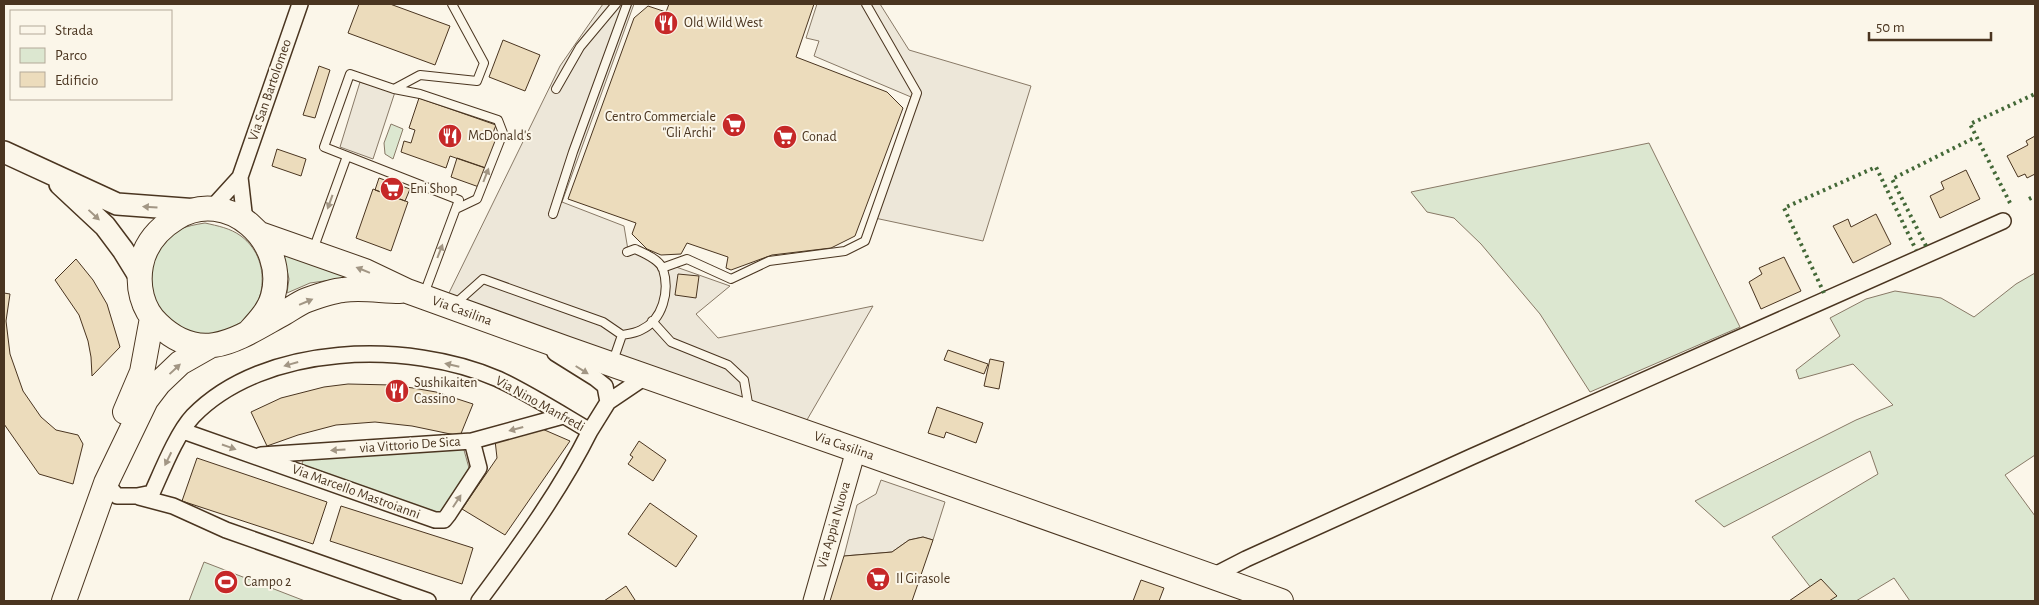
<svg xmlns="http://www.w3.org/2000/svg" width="2039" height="605" font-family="'Alegreya Sans',sans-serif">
  <rect width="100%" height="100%" fill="#fbf6e9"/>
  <!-- green -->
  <path fill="#dce7d0" stroke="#887966" d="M391,124L403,129L393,159L385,154L384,143Z
    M1649,143L1740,327L1590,392L1540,314L1481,244L1454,218L1427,212L1411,192Z
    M205,223C218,226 230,228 241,236C276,262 265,319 227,335C218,339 195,337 185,337L153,311L146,271C165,239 165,229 205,223Z
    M283,253L352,277L310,283L287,293L289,279Z
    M2035,273V455L2005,475L2035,516V601H1910L1894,578L1856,601H1821L1772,537L1878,474L1870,451L1724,527L1695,501L1856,420L1893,405L1853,364L1799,379L1796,370L1840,336L1830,318L1866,299L1895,291L1941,298L1974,317L2016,284Z
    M457,446L464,450L469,468L442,512L436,514L307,470L302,463L305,457Z
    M204,562L305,601H189Z"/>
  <!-- parking -->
  <path fill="#ede7d9" stroke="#887966" d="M603,4H634L562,202L624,226L628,250L730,286L696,314L718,338L873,306L804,425L447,297L560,66Z
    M817,4H880L909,50L1031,86L983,241L870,217L911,97L814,56L819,41L806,38Z
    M360,82L395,92L373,159L340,147Z
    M881,480L945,502L933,540L923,537L909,540L892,552L844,556L857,505L876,494Z"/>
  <!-- building -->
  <path fill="#ecdcbc" stroke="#4a3520" d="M359,4H390L450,26L435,65L348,33Z
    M669,4H814L796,57L887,92L903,108L855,236L831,248L772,255L731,270L726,268L728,257L687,243L681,254L661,255L647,249L632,234L636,223L568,199L634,18L648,6L666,12Z
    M503,40L540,55L525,91L489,77Z
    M319,66L330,70L315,118L303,115Z
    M419,98L496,125L491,138L498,140L488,169L450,156L446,168L401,152L404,141L411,143L415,130L409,128Z
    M2035,136V174L2027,178L2025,174L2018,177L2007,156L2028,145L2026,141Z
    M277,149L306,159L301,176L272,166Z
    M457,158L486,168L479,187L451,177Z
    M1966,170L1980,199L1940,218L1930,196L1944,189L1941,182Z
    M379,178L410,189L405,201L375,190Z
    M373,189L408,202L391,251L356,238Z
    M1876,214L1891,244L1853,263L1833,226L1848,219L1851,227Z
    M1784,257L1801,291L1761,309L1749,282L1762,274L1759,268Z
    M76,259L93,280L107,304L120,347L92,376L91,357L88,341L79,315L55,280Z
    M678,274L699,276L696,298L675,295Z
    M4,293L10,294L6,321L10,354L23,391L41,417L56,430L78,435L83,444L73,484L39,474L4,424Z
    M948,350L988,364L984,374L944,360Z
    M990,359L1004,362L999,389L984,386Z
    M348,384L392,385L413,388L436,392L473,404L460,436L412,426L375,422L336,425L298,435L267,446L251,412L281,398L324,387Z
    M937,407L983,423L976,443L946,432L944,438L928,433Z
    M540,428L570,441L505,535L462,509L497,458L495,440Z
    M639,441L666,460L653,481L628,464L633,457L630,455Z
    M197,458L327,502L313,544L182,501Z
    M650,503L697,536L676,567L628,534Z
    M341,506L473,548L462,584L330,541Z
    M923,537L933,540L912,601H830L844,556L892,552L909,540Z
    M1821,579L1837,596L1829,601H1789Z
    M1141,580L1164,588L1159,601H1133Z
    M626,586L635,600L632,601H604Z"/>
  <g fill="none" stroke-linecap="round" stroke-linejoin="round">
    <!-- service casing -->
    <g stroke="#4a3520" stroke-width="10">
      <path id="service" d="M394,89L420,94L498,120L503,133L477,199L456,209
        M556,89L580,47L616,4
        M553,214L573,152L627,4
        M313,250L347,156
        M662,268L687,259L731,279L769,261L845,251L865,241L917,93L866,4
        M424,294L459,200L324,147L350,74L394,89L420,75L477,81L484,63L452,4
        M455,304L483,279L603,322L622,335
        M652,321L671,342L728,365L744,380L749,409
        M613,361L622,335C628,334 636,333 641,330C663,320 670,291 663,269C659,259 644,253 635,249L627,252"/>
    </g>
    <!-- minor casing -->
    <g stroke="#4a3520" stroke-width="18">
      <path id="minor" d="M240,177L245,221
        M210,210L240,177L300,4
        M555,353L595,378L605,386L608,402
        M183,431L435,520H444L448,515L479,468L472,441
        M261,455L472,441L563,416
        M106,483L117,496H137L152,493C162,471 177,433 193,416C264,343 409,340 498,379C528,393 561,414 590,431L608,402L645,377
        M139,497L173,506L226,530L428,601
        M1211,577L1246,559L1471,457L2003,221
        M479,601C519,547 560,491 590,431"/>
    </g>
    <!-- tertiary casing -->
    <g stroke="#4a3520" stroke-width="21">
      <path id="tertiary" d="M813,601L856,450"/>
    </g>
    <!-- secondary casing -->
    <g stroke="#4a3520" stroke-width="24">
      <path id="secondary" d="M4,152L117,204L198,210
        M60,184L105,226L123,250L139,276"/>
    </g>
    <!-- primary casing -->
    <g stroke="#4a3520" stroke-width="26">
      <path id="primary" d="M260,234L365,271L407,291L565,348L856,450L1281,601
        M248,333C258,322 269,311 273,296C288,241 227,186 176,218C158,229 145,244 141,265C137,286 142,309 158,324C202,367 240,337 284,313C291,309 299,303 307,300C318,296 332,291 343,290C361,287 382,291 400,291
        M125,412L142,372L152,318
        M64,601L106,483L146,400L159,383L180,363L210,346"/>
    </g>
    <!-- service -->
    <use href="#service" stroke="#fbf6e9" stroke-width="8"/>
    <!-- minor -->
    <use href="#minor" stroke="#fbf6e9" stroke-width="15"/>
    <!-- tertiary -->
    <use href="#tertiary" stroke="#fbf6e9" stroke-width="19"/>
    <!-- secondary -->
    <use href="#secondary" stroke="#fbf6e9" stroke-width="21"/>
    <!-- primary -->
    <use href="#primary" stroke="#fbf6e9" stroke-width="24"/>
    <!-- hedge -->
    <path stroke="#436837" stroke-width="4" stroke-dasharray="2.5 4" stroke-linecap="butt" d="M2029,199L2035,196
      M2010,203L1970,124L2035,94
      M1926,246L1892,179L1976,137
      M1824,293L1784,208L1876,167L1916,250"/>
  </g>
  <!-- one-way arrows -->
  <defs><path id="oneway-solid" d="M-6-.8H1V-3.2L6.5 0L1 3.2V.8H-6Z" transform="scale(1.25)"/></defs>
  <g fill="#a29684">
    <use href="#oneway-solid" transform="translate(486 175) rotate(-69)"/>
    <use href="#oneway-solid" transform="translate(330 202) rotate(110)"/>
    <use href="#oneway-solid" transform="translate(150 207) rotate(-176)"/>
    <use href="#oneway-solid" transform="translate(94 215) rotate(43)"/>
    <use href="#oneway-solid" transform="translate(440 251) rotate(-69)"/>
    <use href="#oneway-solid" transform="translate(363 270) rotate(-158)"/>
    <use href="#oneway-solid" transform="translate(306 302) rotate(-23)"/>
    <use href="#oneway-solid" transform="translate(291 364) rotate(164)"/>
    <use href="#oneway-solid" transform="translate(452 365) rotate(-167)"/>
    <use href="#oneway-solid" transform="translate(175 369) rotate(-43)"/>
    <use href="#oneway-solid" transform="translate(582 370) rotate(32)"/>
    <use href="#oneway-solid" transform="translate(516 429) rotate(165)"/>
    <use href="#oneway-solid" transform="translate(229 447) rotate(19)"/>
    <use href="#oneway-solid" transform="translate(338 450) rotate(176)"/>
    <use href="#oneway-solid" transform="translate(168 459) rotate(116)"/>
    <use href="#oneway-solid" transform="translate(457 501) rotate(-57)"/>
  </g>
  <!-- icons -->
  <defs>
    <g id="restaurant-disc" transform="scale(1.25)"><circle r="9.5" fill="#c62828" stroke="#fbf6e9"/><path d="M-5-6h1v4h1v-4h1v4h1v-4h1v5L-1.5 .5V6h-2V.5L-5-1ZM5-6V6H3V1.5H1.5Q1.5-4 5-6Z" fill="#fff"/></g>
    <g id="supermarket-disc" transform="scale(1.25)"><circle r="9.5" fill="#c62828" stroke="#fbf6e9"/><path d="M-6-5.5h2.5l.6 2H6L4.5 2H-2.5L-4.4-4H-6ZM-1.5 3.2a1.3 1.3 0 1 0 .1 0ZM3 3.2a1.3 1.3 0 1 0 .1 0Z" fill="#fff"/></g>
    <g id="stadium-disc" transform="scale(1.25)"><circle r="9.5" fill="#c62828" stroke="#fbf6e9"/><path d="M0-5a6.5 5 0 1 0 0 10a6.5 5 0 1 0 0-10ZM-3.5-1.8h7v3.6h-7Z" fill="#fff"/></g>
  </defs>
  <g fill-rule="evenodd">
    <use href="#restaurant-disc" x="666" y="23"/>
    <use href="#supermarket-disc" x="734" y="125"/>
    <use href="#restaurant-disc" x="450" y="136"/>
    <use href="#supermarket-disc" x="785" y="137"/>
    <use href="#supermarket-disc" x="392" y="189"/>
    <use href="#restaurant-disc" x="397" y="391"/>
    <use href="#supermarket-disc" x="878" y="579"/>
    <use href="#stadium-disc" x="226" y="582"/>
  </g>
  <g text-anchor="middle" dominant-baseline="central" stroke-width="4" stroke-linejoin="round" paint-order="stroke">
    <!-- poi labels -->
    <g font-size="14" fill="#4a3520" stroke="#fbf6e9" text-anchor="start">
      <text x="684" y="23">Old Wild West</text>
      <text x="716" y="117" text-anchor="end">Centro Commerciale<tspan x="716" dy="16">"Gli Archi"</tspan></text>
      <text x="468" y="136">McDonald's</text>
      <text x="802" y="137">Conad</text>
      <text x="410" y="189">Eni Shop</text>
      <text x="414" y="383">Sushikaiten<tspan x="414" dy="16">Cassino</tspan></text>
      <text x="896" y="579">Il Girasole</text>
      <text x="244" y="582">Campo 2</text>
    </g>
    <!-- street labels -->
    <g font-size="14" fill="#4a3520" stroke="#fbf6e9">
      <text transform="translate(270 90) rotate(-71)">Via San Bartolomeo</text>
      <text transform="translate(462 311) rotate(20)">Via Casilina</text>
      <text transform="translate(540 404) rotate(29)">Via Nino Manfredi</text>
      <text transform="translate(410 445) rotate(-4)">via Vittorio De Sica</text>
      <text transform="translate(844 446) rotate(19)">Via Casilina</text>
      <text transform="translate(356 492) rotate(20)">Via Marcello Mastroianni</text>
      <text transform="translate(834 525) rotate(-74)">Via Appia Nuova</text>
    </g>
  </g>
  <!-- border -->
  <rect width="2039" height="605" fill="none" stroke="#4a3520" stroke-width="10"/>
  <!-- legend -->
  <rect x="10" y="10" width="162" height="90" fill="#fbf6e9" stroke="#b4a999"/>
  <rect x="20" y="26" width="25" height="8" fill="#fbf6e9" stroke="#b4a999"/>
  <text x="55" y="35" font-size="15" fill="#4a3520">Strada</text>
  <rect x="20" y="48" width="25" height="15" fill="#dce7d0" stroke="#b4a999"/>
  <text x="55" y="60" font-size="15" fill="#4a3520">Parco</text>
  <rect x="20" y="72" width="25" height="15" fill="#ecdcbc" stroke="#b4a999"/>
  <text x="55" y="85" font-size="15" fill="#4a3520">Edificio</text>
  <!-- scale -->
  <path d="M1869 32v8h122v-8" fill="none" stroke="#4a3520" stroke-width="2.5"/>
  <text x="1876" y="32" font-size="15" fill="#4a3520" stroke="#fbf6e9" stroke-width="4" paint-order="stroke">50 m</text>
</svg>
